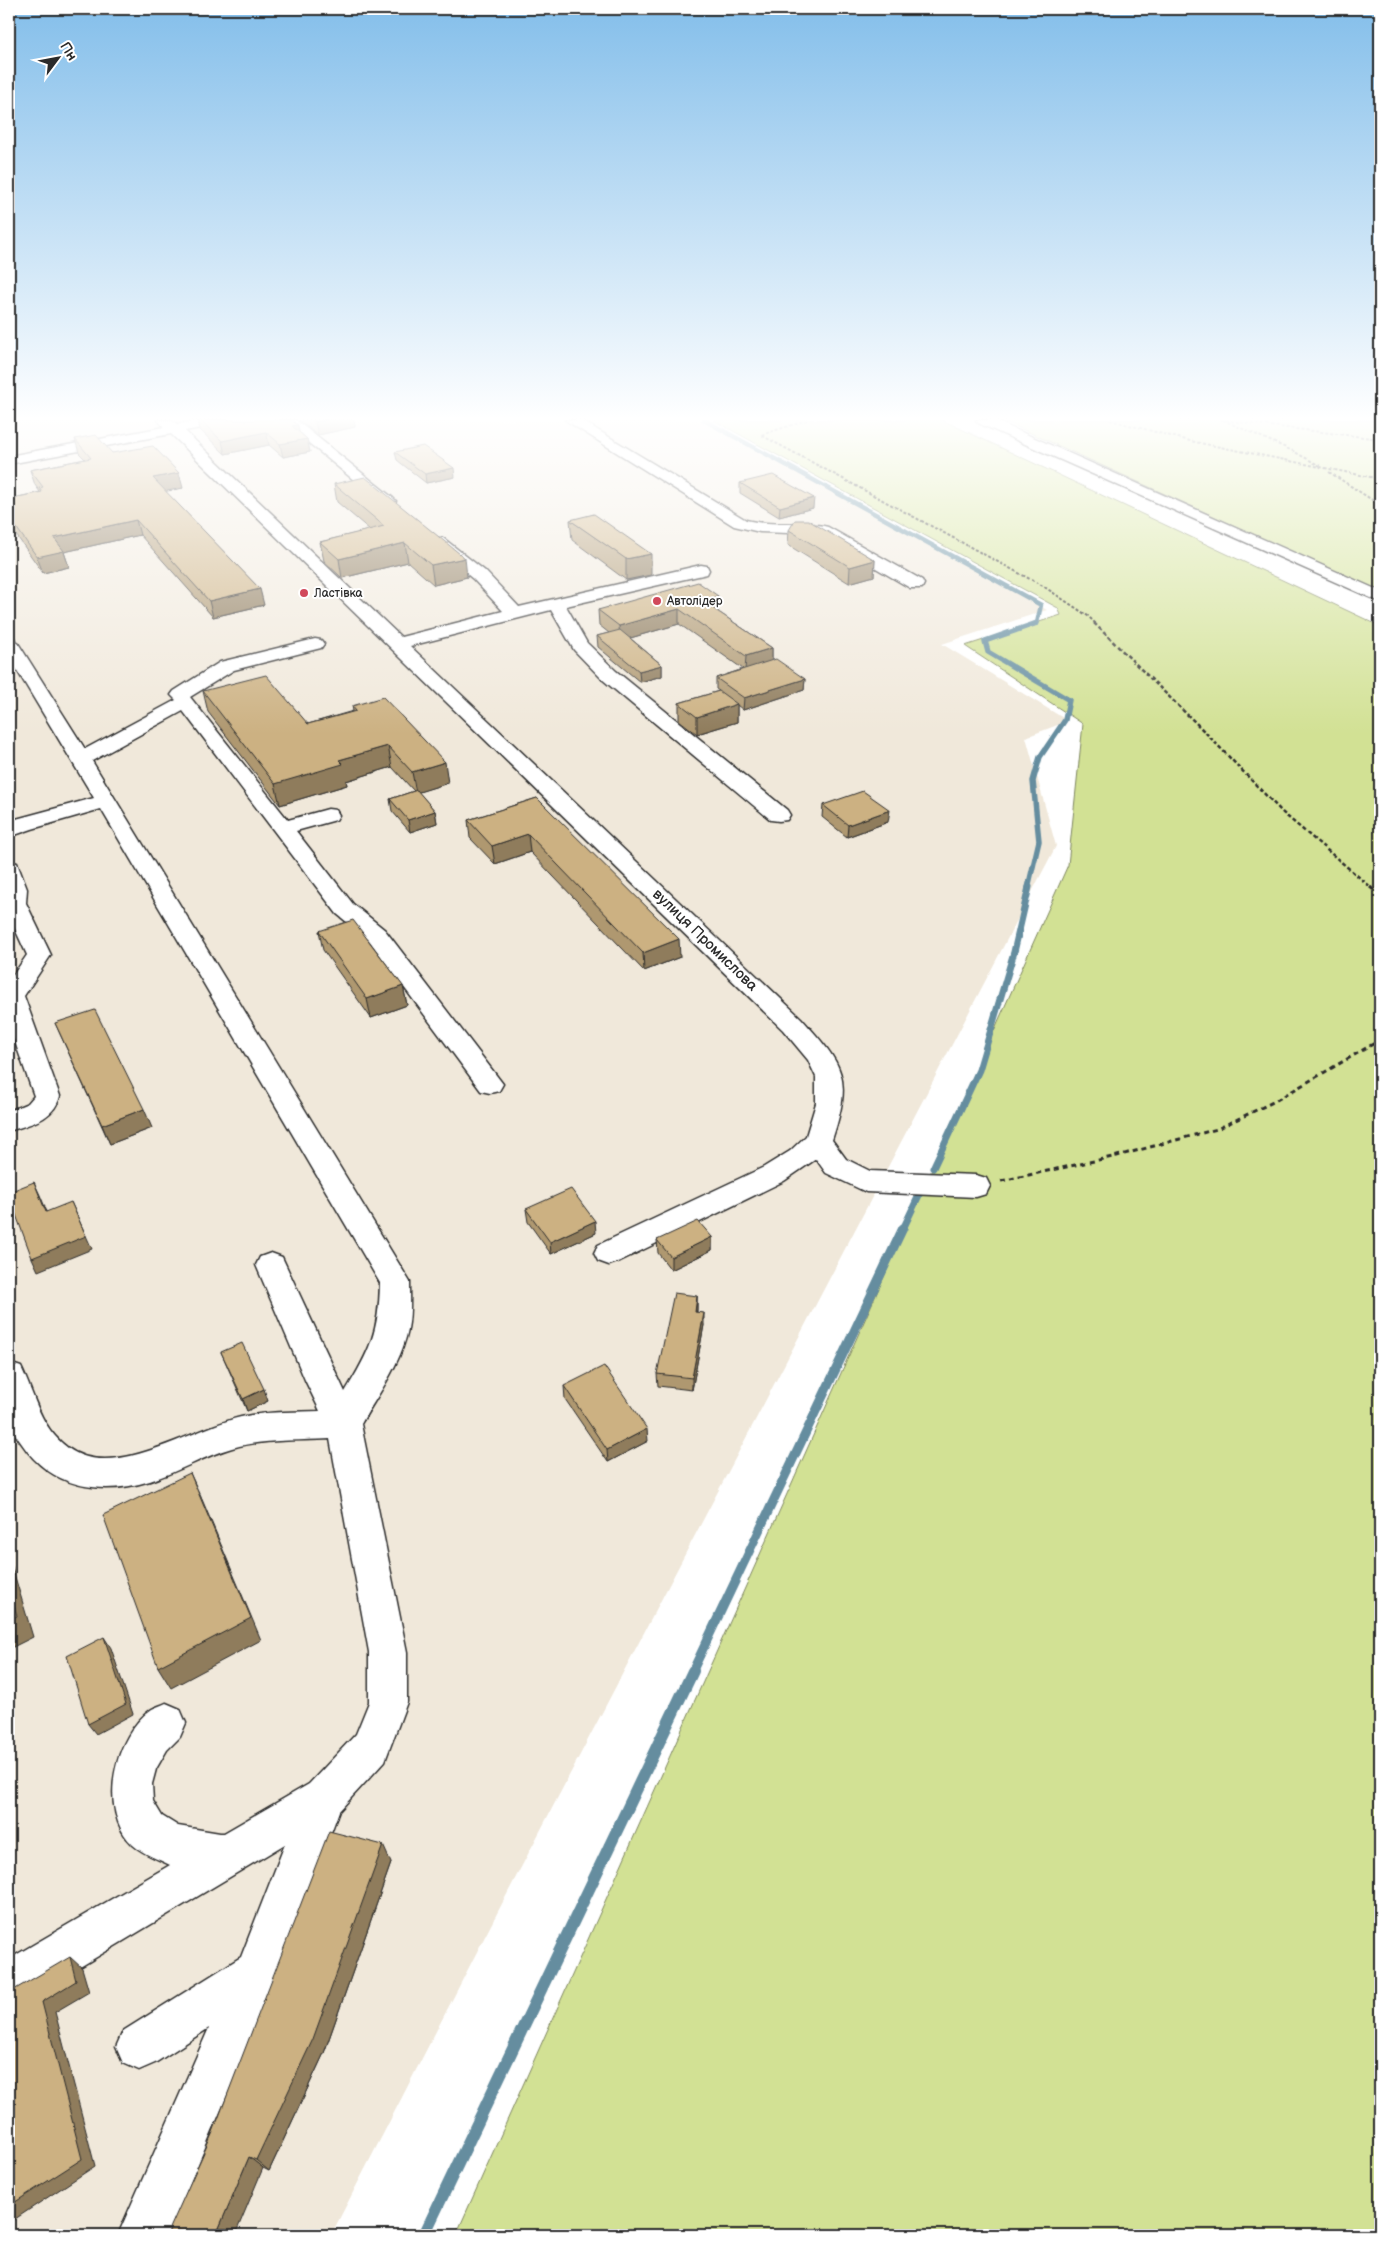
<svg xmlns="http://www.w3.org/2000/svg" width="1389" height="2244" font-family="'Balsamiq Sans',sans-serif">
  <rect width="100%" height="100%" fill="#fff"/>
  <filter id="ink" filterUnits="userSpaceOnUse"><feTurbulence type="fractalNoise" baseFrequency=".02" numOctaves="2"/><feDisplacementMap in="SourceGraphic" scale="10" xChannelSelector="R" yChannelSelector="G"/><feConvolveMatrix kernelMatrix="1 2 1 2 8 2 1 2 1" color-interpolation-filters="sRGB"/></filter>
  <g filter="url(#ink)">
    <!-- built -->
    <path fill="#f0e8da" d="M9,420H702L1047,610L942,644L1068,721L1026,737L1056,846L482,1942L331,2235H9Z"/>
    <!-- green -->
    <path fill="#d2e194" stroke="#7e8660" d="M713,420H942L1380,626V2235H456L1068,865L1083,724L965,646L1061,615L1058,608Z
      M1002,420H1380V592Z"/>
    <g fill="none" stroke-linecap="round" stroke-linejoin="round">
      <!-- stream-far4 -->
      <path stroke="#658d9f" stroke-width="4.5" d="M704,420L1041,605L1037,623L1034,624"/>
      <!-- stream-far3 -->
      <path stroke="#658d9f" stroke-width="5.5" d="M1028,888L1039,841L1033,781L1040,757L1065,720L1069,700L988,652L985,641L1037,623"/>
      <!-- stream-far2 -->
      <path stroke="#658d9f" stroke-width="7" d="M933,1168L979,1070L1014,952L1029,887
        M903,1229L921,1191"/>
      <!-- stream-far1 -->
      <path stroke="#658d9f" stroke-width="9" d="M692,1672L903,1228"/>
      <!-- stream -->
      <path stroke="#658d9f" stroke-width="12" d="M424,2235L693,1671"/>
      <!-- minor casing -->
      <g stroke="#2b2b2b" stroke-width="3">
        <path id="minor" d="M158,420H172L177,424L202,420H229L227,423L185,431L401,637L503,611L473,579L431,544L429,541L431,538H443L485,571L519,607L701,565L707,566L709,570L707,574L566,606L587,643L616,671L787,810L790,815L787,820L779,821L771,820L602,679L574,650L551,610L410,646L801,1018C844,1066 853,1077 832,1140L846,1159L870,1171L976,1175L986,1178L990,1186L986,1194L976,1197L866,1192L826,1173L816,1159L784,1181L620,1261L609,1265L598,1261L594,1253L598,1245L764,1167L790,1151L806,1136L816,1103V1077L808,1060L783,1030L171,434L9,464V456L164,427Z
          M281,420H296L393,498L396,501L393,504H383Z
          M565,420H581L746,520C772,527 801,520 828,527L922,580L924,584L922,588H910L818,534L760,532L734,526Z
          M976,420H994L1380,591V602L978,423Z
          M9,638L15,639L18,643L85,749L176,700L171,695L174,691L220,662L315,639L321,640L324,644L321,648L234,670L190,697L288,820L328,809L336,810L339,815L336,820L296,831L353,904L385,930L503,1084L499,1091L490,1093L481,1091L369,940L337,914L183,711L92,761L410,1282C410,1298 411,1314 408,1329C401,1364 378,1394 361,1424L407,1652V1702L385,1761L339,1811L279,1972L168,2235H118L209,2028L155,2063L139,2070L123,2063L116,2047L123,2031L241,1957L285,1844L25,2000L9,2006V1959L170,1865C158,1859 143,1854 133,1845C97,1811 114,1735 152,1709C156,1707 162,1705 166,1703L180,1709L186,1723L180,1737L167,1750L156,1769L152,1784L153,1801L162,1816L178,1826L220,1833H224L309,1784L356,1734L369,1702V1652L330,1439C297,1441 264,1439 232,1448C204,1456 178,1472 150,1481C102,1496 51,1488 22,1444C17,1437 11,1429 9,1421C6,1407 9,1379 9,1363L21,1367C36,1398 39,1426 68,1448C113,1482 193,1428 241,1417C267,1411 294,1412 320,1411L305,1380L256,1265L260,1257L271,1253L282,1257L345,1392C370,1351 379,1332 380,1283L101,809L32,829L9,837V823L16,819L94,798L9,657Z
          M9,861L17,863L27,889L26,903L51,955L24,996L60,1096C54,1120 30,1124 9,1131V1111L28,1103L34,1096L9,1025V981L27,955L9,916Z"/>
      </g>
      <!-- path-far2 -->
      <path stroke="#2b2b2b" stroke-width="2" stroke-dasharray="3 2" stroke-linecap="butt" d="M807,420L761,435L1043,586L1088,616L1096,624
        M1110,420L1190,441L1380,479
        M1221,420L1380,439
        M1223,420L1293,451L1322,467
        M1329,472L1380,505"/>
      <!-- path-far1 -->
      <path stroke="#2b2b2b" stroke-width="2.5" stroke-dasharray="4 2.5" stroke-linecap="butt" d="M1094,623L1204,731L1283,813L1372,888"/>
      <!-- path -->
      <path stroke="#2b2b2b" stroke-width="3" stroke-dasharray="5 4" stroke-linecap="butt" d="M1370,887L1380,895
        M1001,1181L1117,1156L1217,1129L1275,1101L1380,1040"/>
      <!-- minor -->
      <use href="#minor" fill="#fff" fill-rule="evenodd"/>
    </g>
    <!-- wall -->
    <path fill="#af9870" stroke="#2b2b2b" d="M198,420H291L299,432L307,439L310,452L283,457L269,445L225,454L200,430Z
      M299,420H354L355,427L318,435Z
      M75,439L112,453L183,488L165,491L264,605L213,617L140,535L64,552L69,567L43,573L9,525V499L40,492L35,485L30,470L85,459L79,453Z
      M395,452L455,477L426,483L397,460Z
      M740,483L813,508L779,517L740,493Z
      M334,484L467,577L434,585L408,562L342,578L324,561L320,542L370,530L337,502Z
      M570,520L651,575L626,580L572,540Z
      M789,530L875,560L874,576L849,583L788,545Z
      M718,596V611H717L772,648V661L805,679L804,690L743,710L737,705V722L697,734L679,720V703L719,691L716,689V678L743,669L679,624L630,638L662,665V676L640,682L598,647L597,636L609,633L599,625L598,610Z
      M203,691L308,724L353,711L352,706L448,783L418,792L435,811L437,823L410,832L392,811L390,799L414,791L392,767L346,781L347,785L280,805L208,712Z
      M537,798L680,957L644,971L530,852L495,864L470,838L468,820Z
      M823,805L888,822L847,837L822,817Z
      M319,931L403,986L407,1005L371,1018L323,950Z
      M55,1023L152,1128L110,1144Z
      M526,1209L596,1233L551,1254L528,1222Z
      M712,1237V1250L671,1270L658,1253L657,1240Z
      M697,1296V1312L704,1325L692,1390L658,1386L657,1374Z
      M221,1352L268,1401L247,1411Z
      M564,1386L648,1441L608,1462L565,1399Z
      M391,1863L324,2053L269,2171L263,2168L213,2132Z"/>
    <!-- shaded-wall -->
    <path fill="#8f7c5b" stroke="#2b2b2b" d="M327,420H354L355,427L318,435L315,422Z
      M298,425L300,438L292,426Z
      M266,432L269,445L225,454L222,441Z
      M307,439L310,452L283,457L280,444Z
      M454,468L455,477L426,483L425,474Z
      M179,473L183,488L157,493L153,478Z
      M814,498L813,508L779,517L780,507Z
      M136,520L140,535L64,552L69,567L43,573L37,557L54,538Z
      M405,543L408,562L342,578L339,559Z
      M651,554V575L626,580V559Z
      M465,558L467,577L434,585L431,565Z
      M875,560L874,576L849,583L850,567Z
      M260,589L264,605L213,617L209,601Z
      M718,596V611L702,615V601Z
      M679,609V624L620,641L619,626Z
      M772,648V663L745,671L746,656Z
      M662,665V676L640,682L639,671Z
      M805,679L804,690L743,710L744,698Z
      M737,704V722L697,734V717Z
      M388,746L392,767L346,781L347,785L280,805L275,784L339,760Z
      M445,762L448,783L416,793L412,772Z
      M890,810L888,822L847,837L848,825Z
      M435,811L437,823L410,832L408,820Z
      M528,834L530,852L495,864L492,846Z
      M679,939L680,957L644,971L643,953Z
      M403,986L407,1005L371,1018L367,999Z
      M144,1109L152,1128L110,1144L102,1125Z
      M34,1182L40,1195L52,1224L46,1212Z
      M71,1202L92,1249L38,1271L32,1258Z
      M595,1221L596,1233L551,1254L550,1242Z
      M712,1237V1250L671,1270V1257Z
      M697,1296V1309L695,1324V1312Z
      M704,1313V1325L692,1390V1378Z
      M264,1389L268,1401L247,1411L243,1399Z
      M647,1429L648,1441L608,1462L607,1450Z
      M190,1473L201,1497L261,1640L171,1688L158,1667Z
      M9,1557L33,1637L9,1649Z
      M104,1637L111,1648L133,1714L96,1734L88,1724Z
      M383,1845L391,1863L324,2053L269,2171L256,2160Z
      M70,1957L82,1968L89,1992L55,2012L95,2166L9,2223V2206L42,2002Z
      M249,2157L263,2168L235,2235H216Z"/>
    <!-- building -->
    <path fill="#ccb182" stroke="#2b2b2b" d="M200,420H291L298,425L292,426L307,439L280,444L266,432L222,441Z
      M312,420H327L315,422Z
      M96,435L112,453L153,446L179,473L153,478L260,589L209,601L136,520L54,538L64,551L37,557L9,517V499L42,492L39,488L43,487L30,470L91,458L75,439Z
      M423,446L454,468L425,474L395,452Z
      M773,475L814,498L780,507L740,483Z
      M365,477L465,558L431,565L405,543L339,559L320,542L384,526L334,484Z
      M594,514L651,554L626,559L570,520Z
      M795,520H808L875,560L850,567L789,530Z
      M698,582L718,596L702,601L772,648L746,656L679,609L619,626L598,610Z
      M620,630L662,665L639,671L597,636Z
      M776,659L805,679L744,698L716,678Z
      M266,675L308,724L356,711L352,706L383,697L445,762L412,772L388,746L339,760L343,764L275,784L203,691Z
      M719,691L737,704L697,717L679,703Z
      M417,790L435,811L408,820L390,799Z
      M863,791L890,810L848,825L823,805Z
      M537,798L679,939L643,953L528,834L492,846L468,820Z
      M353,920L403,986L367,999L319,931Z
      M95,1010L144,1109L102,1125L55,1023Z
      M34,1182L46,1212L71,1202L86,1236L32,1258L9,1196V1192Z
      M571,1189L595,1221L550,1242L526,1209Z
      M698,1221L712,1237L671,1257L657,1240Z
      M674,1293L697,1296L695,1312L704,1313L692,1378L657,1374Z
      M242,1343L264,1389L243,1399L221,1352Z
      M604,1366L647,1429L607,1450L564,1386Z
      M190,1473L251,1618L158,1667L103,1515Z
      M9,1588L17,1616L9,1620Z
      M104,1637L126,1704L88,1724L67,1656Z
      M329,1831L383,1845L313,2039L256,2160L249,2157L216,2235H167L213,2132Z
      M70,1957L76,1981L42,2002L82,2159L9,2206V1992L12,1991Z"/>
  </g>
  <!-- sky -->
  <linearGradient id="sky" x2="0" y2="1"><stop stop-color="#83beea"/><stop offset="0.57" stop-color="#fff"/><stop offset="1" stop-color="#fff" stop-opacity="0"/></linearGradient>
  <rect width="1389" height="734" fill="url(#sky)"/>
  <!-- markers -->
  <g fill="#d1495b" stroke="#fff" stroke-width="2">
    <circle cx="304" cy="593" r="5"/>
    <circle cx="657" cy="601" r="5"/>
  </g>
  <g text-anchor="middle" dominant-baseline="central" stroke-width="4" stroke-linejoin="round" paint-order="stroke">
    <!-- far-poi labels -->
    <g font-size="12" fill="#2b2b2b" stroke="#fff" text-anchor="start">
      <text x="314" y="593">Ластівка</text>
      <text x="667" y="601">Автолідер</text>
    </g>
    <!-- street labels -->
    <g font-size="15" fill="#2b2b2b" stroke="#fff">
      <text transform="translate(705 940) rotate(44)">вулиця Промислова</text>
    </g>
  </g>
  <!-- margin -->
  <rect width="1389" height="2244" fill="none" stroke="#fff" stroke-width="30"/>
  <rect x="15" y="15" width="1359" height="2214" fill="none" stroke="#2b2b2b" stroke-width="2" filter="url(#ink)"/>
  <!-- north arrow -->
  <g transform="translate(58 58) rotate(58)" stroke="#ffffff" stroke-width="4" paint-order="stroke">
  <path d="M0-4L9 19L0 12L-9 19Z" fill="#2b2b2b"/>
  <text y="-8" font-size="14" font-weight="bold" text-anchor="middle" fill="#2b2b2b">Пн</text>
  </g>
</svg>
